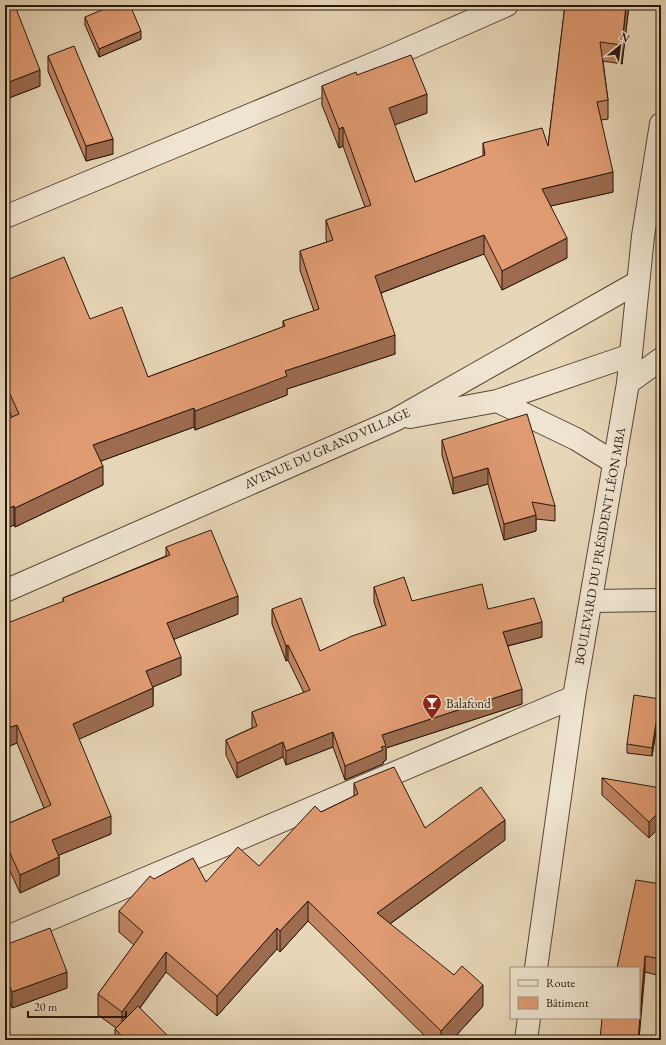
<svg xmlns="http://www.w3.org/2000/svg" width="666" height="1045" font-family="'EB Garamond',serif">
  <rect width="100%" height="100%" fill="#e7d6b7"/>
  <filter id="stains"><feTurbulence type="fractalNoise" baseFrequency=".005" numOctaves="4"/><feColorMatrix values="0 0 0 0 .2 0 0 0 0 .09 0 0 0 0 .02 0 0 0 .5 -.17"/></filter>
  <radialGradient id="worn" r=".72"><stop offset=".6" stop-color="#630" stop-opacity="0"/><stop offset="1" stop-color="#630" stop-opacity=".3"/></radialGradient>
  <g fill="none" stroke-linecap="round" stroke-linejoin="round">
    <!-- minor casing -->
    <g stroke="#584737" stroke-width="24">
      <path id="minor" d="M5,217L387,58L507,5
        M592,601L661,600
        M5,938L574,697"/>
    </g>
    <!-- tertiary casing -->
    <g stroke="#584737" stroke-width="24">
      <path id="tertiary" d="M628,383L661,359
        M497,401L576,439L615,463
        M410,417L497,401L631,355
        M5,591L395,420L638,282
        M536,968L574,697L628,383L643,236L661,124
        M526,1040L529,1018"/>
    </g>
    <!-- minor -->
    <use href="#minor" stroke="#efe4d0" stroke-width="22"/>
    <!-- tertiary -->
    <use href="#tertiary" stroke="#efe4d0" stroke-width="22"/>
  </g>
  <!-- wall -->
  <path fill="#c18562" stroke="#29170c" d="M565,5H629L622,64L603,61L608,100V119L601,120L613,192L550,206L567,258L502,290L484,254L381,293L395,354L287,389V395L195,430L194,427L101,461L103,485L15,527L14,525L5,529V420L12,417L5,402V276L7,280L90,319L148,377L283,327V321L314,311L300,270V251L327,242L326,239V220L365,207L343,146L339,148L322,105V86L357,75L427,113L394,125L415,182L483,156V143L548,146Z
    M5,10L40,86L9,98L5,88Z
    M85,17L141,39L99,57L85,25Z
    M48,56L113,154L86,161L48,71Z
    M442,440L555,506V521L536,519V531L504,540L488,484L453,494L442,455Z
    M661,472V544H657V524Z
    M166,547L238,614L174,639L181,675L153,687V706L79,739L111,834L59,855V875L20,893L5,860V825L44,808L17,743L5,748L63,601V598L166,556Z
    M374,587L412,601L488,609L542,637L508,646L522,704L386,748V760L383,762V764L345,780L333,747L286,765L283,757L237,778L226,755V740L252,728V712L304,693L288,660L286,661L272,624V609L320,651L382,626L374,602Z
    M661,654V668L658,666V657Z
    M660,707L652,756L627,753V744Z
    M602,778L661,792V826L649,838L602,795Z
    M354,783L425,828L505,840L390,924L483,1006L452,1040H429L308,921L280,952L277,949L217,1016L166,972L140,1008L172,1040H115V1029L116,1028L98,1015V994L134,945L119,932V911L154,879L206,882L259,866L321,812L354,796Z
    M661,884V976L645,972L639,968Z
    M5,945L67,988L12,1008L5,991Z"/>
  <!-- shaded-wall -->
  <path fill="#9d6c50" stroke="#29170c" d="M626,5H629L622,64V45Z
    M141,31V39L99,57V49Z
    M40,70V86L9,98V82Z
    M427,94V113L389,127V108Z
    M343,127V146L339,148V129Z
    M113,139V154L86,161V146Z
    M613,172V192L542,208V189Z
    M484,235V254L375,295V276Z
    M567,238V258L502,290V271Z
    M395,335V354L287,389V395L195,430V411L285,371Z
    M194,408V427L93,464V445Z
    M103,466V485L15,527V508Z
    M488,468V484L453,494V478Z
    M14,506V525L5,529V510Z
    M536,515V531L504,540V524Z
    M238,596V614L167,642V623Z
    M542,622V637L503,647V632Z
    M288,645V660L286,661V646Z
    M181,657V675L146,690V671Z
    M153,688V706L73,742V724Z
    M522,689V704L386,748V760L383,762V764L345,780V766L382,735Z
    M660,699V707L652,756V748Z
    M17,725V743L5,748V729Z
    M333,732V747L286,765V751Z
    M283,742V757L237,778V763Z
    M661,810V826L649,838V822Z
    M111,816V834L52,858V840Z
    M505,820V840L377,933V913Z
    M59,857V875L20,893V875Z
    M308,901V921L280,952V931Z
    M277,928V949L217,1016V996Z
    M166,952V972L122,1032V1012Z
    M645,956V972L639,1040H638Z
    M67,972V988L12,1008V992Z
    M483,985V1006L452,1040H441V1031Z"/>
  <!-- building -->
  <path fill="#e09b72" stroke="#29170c" d="M114,5H130L141,31L99,49L85,17Z
    M565,5H626L622,45L600,42L608,100L597,102L613,172L542,189L567,238L502,271L484,235L375,276L395,335L285,371L287,376L195,411L194,408L93,445L103,466L15,508L14,506L5,510V420L19,414L5,383V276L7,280L64,257L90,319L122,307L148,377L285,326L283,321L319,309L300,251L333,240L326,220L371,205L343,127L339,129L322,86L356,72L357,75L411,55L427,94L389,108L415,182L485,155L483,143L542,128L548,146Z
    M15,6L40,70L9,82L5,71V10Z
    M74,46L113,139L86,146L48,56Z
    M527,414L555,506L532,502L536,515L504,524L488,468L453,478L442,440Z
    M661,472V525L657,524Z
    M211,530L238,596L167,623L181,657L146,671L153,688L73,724L111,816L52,840L59,857L20,875L5,842V825L51,805L17,725L5,729V624L64,601L63,598L170,555L166,547Z
    M404,577L412,601L482,584L488,609L534,598L542,622L503,632L522,689L382,735L386,746L381,747L383,750L345,766L333,732L286,751L283,742L237,763L226,740L257,726L252,712L310,690L288,645L286,646L272,609L301,598L320,651L352,636L386,625L374,587Z
    M661,654V659L658,657Z
    M634,695L660,699L652,748L627,744Z
    M394,767L425,828L481,787L505,820L377,913L454,975L462,966L483,985L441,1031L308,901L280,931L277,928L217,996L166,952L122,1012L98,994L143,932L119,911L150,876L154,879L193,858L206,882L238,847L259,866L315,806L321,812L358,794L354,783Z
    M602,778L655,787L661,792V810L649,822Z
    M636,880L661,884V959L645,956L638,1040H600L602,1018H639V968H617Z
    M50,928L67,972L12,992L5,974V945Z
    M138,1006L172,1040H126L115,1029Z
    M5,1032L8,1040H5Z"/>
  <!-- icons -->
  <defs>
    <g id="bar-pin" transform="scale(1)"><path d="M0 17L-7.5 6A9.5 9.5 0 1 1 7.5 6Z" fill="#8f2418" stroke="#efe4d0"/><path d="M-6-5H6L.8 .8V4.5H3.5V6h-7V4.5H-.8V.8Z" fill="#fff"/></g>
  </defs>
  <g fill-rule="evenodd">
    <use href="#bar-pin" x="432" y="703"/>
  </g>
  <g text-anchor="middle" dominant-baseline="central" stroke-width="3.5" stroke-linejoin="round" paint-order="stroke">
    <!-- street labels -->
    <g font-size="13" fill="#29170c" stroke="#efe4d0">
      <text transform="translate(327 448) rotate(-24)">AVENUE DU GRAND VILLAGE</text>
      <text transform="translate(600 546) rotate(-80)">BOULEVARD DU PRÉSIDENT LÉON MBA</text>
    </g>
    <!-- poi labels -->
    <g font-size="13" fill="#29170c" stroke="#efe4d0" text-anchor="start">
      <text x="446" y="703">Balafond</text>
    </g>
  </g>
  <!-- margin -->
  <rect width="666" height="1045" fill="none" stroke="#e7d6b7" stroke-width="20"/>
  <rect x="6" y="6" width="654" height="1033" fill="none" stroke="#29170c" stroke-width="2"/>
  <rect x="10" y="10" width="646" height="1025" fill="none" stroke="#29170c"/>
  <!-- legend -->
  <rect x="510" y="967" width="130" height="52" fill="#efe4d0" stroke="#a09282"/>
  <rect x="518" y="980" width="20" height="6" fill="#efe4d0" stroke="#a09282"/>
  <text x="546" y="987" font-size="12" fill="#29170c">Route</text>
  <rect x="518" y="997" width="20" height="12" fill="#e09b72" stroke="#a09282"/>
  <text x="546" y="1007" font-size="12" fill="#29170c">Bâtiment</text>
  <!-- north arrow -->
  <g transform="translate(620 46) rotate(29)" stroke="#efe4d0" stroke-width="3" paint-order="stroke">
  <path d="M0-3L7 15L0 10L-7 15Z" fill="#29170c"/>
  <text y="-6" font-size="11" font-weight="bold" text-anchor="middle" fill="#29170c">N</text>
  </g>
  <!-- scale -->
  <path d="M28 1011v6h98v-6" fill="none" stroke="#29170c" stroke-width="2"/>
  <text x="34" y="1011" font-size="12" fill="#29170c" stroke="#efe4d0" stroke-width="3" paint-order="stroke">20 m</text>
  <rect width="100%" height="100%" filter="url(#stains)"/>
  <rect width="100%" height="100%" fill="url(#worn)"/>
</svg>
